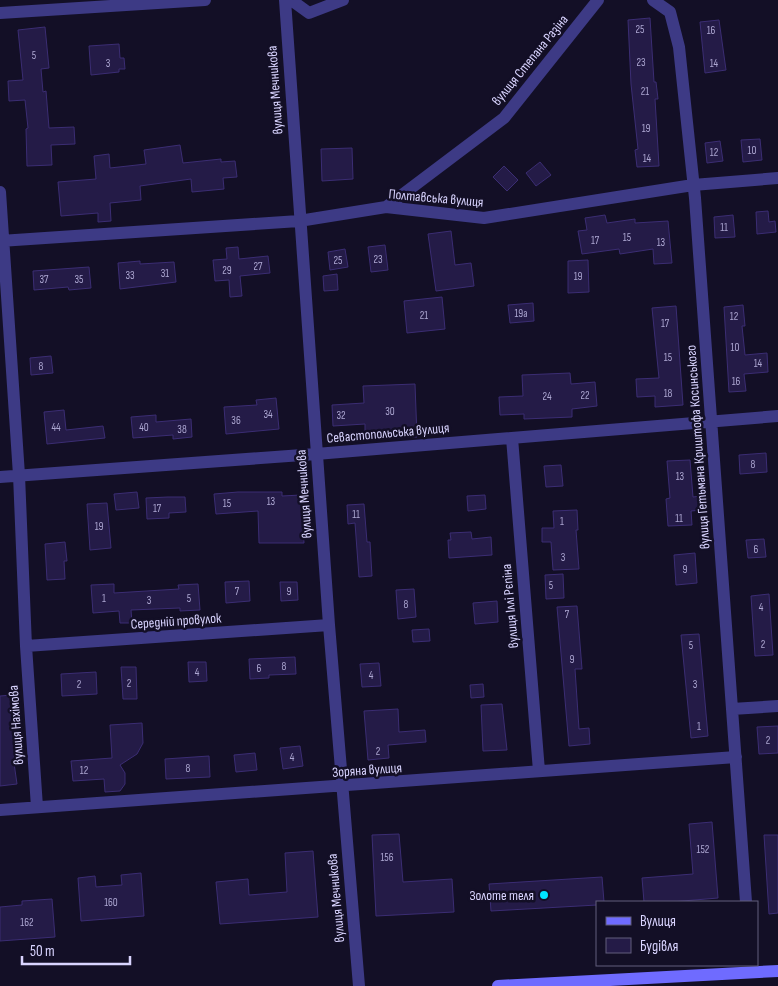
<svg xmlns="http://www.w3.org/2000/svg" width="778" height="986" font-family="'Sofia Sans Condensed',sans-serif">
  <rect width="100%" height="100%" fill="#130f26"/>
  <!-- building -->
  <path fill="#241b47" stroke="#3b2d73" d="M650,18L654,82H656L658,99H655L659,166L637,167L635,150L638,149L631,84L628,20Z
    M719,20L726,70L705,73L700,22Z
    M45,27L49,68L41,69L43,92L46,91L49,128L74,127L75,144L51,145L52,165L27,166L26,129L28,128L25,100L9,101L8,81L23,80L18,30Z
    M119,44L120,58H124L125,69H119V72L91,75L89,46Z
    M760,139L762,160L743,162L741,140Z
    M720,141L723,161L707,163L705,143Z
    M180,145L183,163L221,159V162L235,161L237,177L223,178L224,189L192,192L191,179L140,186L141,200L110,203L111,221L98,222V213L61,216L58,182L96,179L94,156L109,154L110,168L146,164L144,150Z
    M352,148L353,179L322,181L321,149Z
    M540,162L551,175L536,186L526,173Z
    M504,166L518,180L507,191L493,177Z
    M768,211L769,222L775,221L776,232L757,234L756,212Z
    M605,215L607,223L635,219V223L668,221L672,263L654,264L653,249L620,254L619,249L582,254L578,231L587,230L585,218Z
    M733,215L735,237L715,238L714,217Z
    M451,231L455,265L471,263L474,286L436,291L428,234Z
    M385,245L388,270L371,272L368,247Z
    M238,247L239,259L268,256L270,273L240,276L242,296L230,297L229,280L215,281L213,260L227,259L226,248Z
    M345,249L348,267L330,270L328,252Z
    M588,260L589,292L568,293V261Z
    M140,261V264L174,262L176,282L120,289L118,263Z
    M89,267L91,288L69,290L68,287L34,290L33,271Z
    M337,274L338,290L324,291L323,276Z
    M442,297L445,329L407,333L404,301Z
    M533,303L534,321L510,323L508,305Z
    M743,305L745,326H742L745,355L767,353L768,372L744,374L746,391L729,392L724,307Z
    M676,306L683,405L655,407V396L637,397L636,379L659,378L652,308Z
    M51,356L53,373L31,375L30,358Z
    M570,373L571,384L595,382L597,406L572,409V417L524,419V414L500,415L499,397L523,396L522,375Z
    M415,384L417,437L365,439V424L333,426L332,405L364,403L363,386Z
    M276,398L279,429L226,434L224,407L257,405L256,400Z
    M64,410L66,430L103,426L105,438L47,444L44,412Z
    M156,415V422L191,419L192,437L173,439V435L133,438L131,417Z
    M766,453L767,472L740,474L739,455Z
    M690,460L693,497L701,496L702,510L691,511L692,525L668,526L666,499L670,498L667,461Z
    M561,465L563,486L546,487L544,466Z
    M137,492L139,508L116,510L114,494Z
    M238,492H282V496L301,495L304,543H259L258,511L216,514L214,494Z
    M485,495L486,509L468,511L467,496Z
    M168,497H185L186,512L169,513V518L147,519L146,498Z
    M107,503L111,548L90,550L87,504Z
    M364,504L367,542H370L372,576L359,577L355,523L348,524L347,505Z
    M577,510L578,530H576L579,569L553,570L551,542H542V528H554L553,511Z
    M471,532L472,539L491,537L492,555L449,558L448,540H451L450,533Z
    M764,539L766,557L748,558L746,540Z
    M65,542L67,561H64L65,579L47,580L45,544Z
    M695,553L697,583L676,585L674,555Z
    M563,574L564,598L546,599L545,575Z
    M249,581L250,601L226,603L225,582Z
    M280,582H297L298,600L281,601Z
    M114,584V593L179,589L178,585L198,584L200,610L180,611V608L131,610L132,623H120L119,611L93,613L91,585Z
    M414,589L416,617L398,619L396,590Z
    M769,594L773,655L755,656L751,596Z
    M497,601L498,622L475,624L473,603Z
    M577,606L582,669H575L579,729L589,728L590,744L569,746L557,607Z
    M429,629L430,641L413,642L412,630Z
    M699,634L708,736L691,738L681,635Z
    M295,657L296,674L269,675V678L250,679L249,659Z
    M188,662H206L207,681L189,682Z
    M379,663L381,686L362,687L360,664Z
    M121,667H136L137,699H123Z
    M96,672L97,694L62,696L61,674Z
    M483,684L484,697L471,698L470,685Z
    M12,695L14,763L17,784L0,786V696Z
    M502,704L507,750L483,751L481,705Z
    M398,709L399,732L425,730L426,742L388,745L389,758L368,760L364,711Z
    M142,723L143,743L137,754L120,765L125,773V784L120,791L105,792L104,779L73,781L71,761L112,758L110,725Z
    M778,726V753L759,754L757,727Z
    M300,746L303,766L283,769L280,748Z
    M255,753L257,770L236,772L234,755Z
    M209,756L210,777L166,779L165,759Z
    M712,822L718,898L671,902H644L642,878L693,874L689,824Z
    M399,834L403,882L452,879L454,912L376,916L372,835Z
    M764,835H778V913L769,914Z
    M313,851L318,917L220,924L216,882L248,879L249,895L287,892L285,853Z
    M141,873L144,916L81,921L78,878L95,876L96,887L122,885L121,875Z
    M602,877L604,902H597V905L491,911L489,884Z
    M52,899L55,937L0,941V907L22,905V901Z"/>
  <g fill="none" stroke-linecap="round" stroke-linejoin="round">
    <!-- street -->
    <path stroke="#3d3a85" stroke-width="12" d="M285,0L329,625L359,986
      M291,0L309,13L343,0
      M653,0L670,12L679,47L695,198L746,902
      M0,13L205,0
      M0,192L19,475L26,646L37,807
      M386,207L504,118L598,0
      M0,241L299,221L386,207L484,218L693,185L778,178
      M512,438L539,771
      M0,477L316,454L778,416
      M26,646L329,625
      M732,709L778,706
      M0,810L736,757"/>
    <!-- secondary -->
    <path stroke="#6f6bff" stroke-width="12" d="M498,986L778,971"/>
  </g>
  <!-- markers -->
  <circle fill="#00e5ff" stroke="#130f26" stroke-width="2" cx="544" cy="895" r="5"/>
  <g text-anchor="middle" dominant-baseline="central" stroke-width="5" stroke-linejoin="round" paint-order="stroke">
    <!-- number labels -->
    <g font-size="11" fill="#aca6d1">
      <text x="640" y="29">25</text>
      <text x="711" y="30">16</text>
      <text x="34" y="55">5</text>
      <text x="641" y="62">23</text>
      <text x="108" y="63">3</text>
      <text x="714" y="63">14</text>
      <text x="645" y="91">21</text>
      <text x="646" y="128">19</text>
      <text x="752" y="150">10</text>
      <text x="714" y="152">12</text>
      <text x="647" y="158">14</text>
      <text x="724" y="227">11</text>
      <text x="627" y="237">15</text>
      <text x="595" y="240">17</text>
      <text x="661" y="242">13</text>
      <text x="378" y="259">23</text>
      <text x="338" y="260">25</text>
      <text x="258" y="266">27</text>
      <text x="227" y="270">29</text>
      <text x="165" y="273">31</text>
      <text x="130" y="275">33</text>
      <text x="578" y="276">19</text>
      <text x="44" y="279">37</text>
      <text x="79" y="279">35</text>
      <text x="521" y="313">19а</text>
      <text x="424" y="315">21</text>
      <text x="734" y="316">12</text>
      <text x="665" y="323">17</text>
      <text x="735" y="347">10</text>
      <text x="668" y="357">15</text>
      <text x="758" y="363">14</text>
      <text x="41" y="366">8</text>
      <text x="736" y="381">16</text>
      <text x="668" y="393">18</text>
      <text x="585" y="395">22</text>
      <text x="547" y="396">24</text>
      <text x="390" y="411">30</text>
      <text x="268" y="414">34</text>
      <text x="341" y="415">32</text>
      <text x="236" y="420">36</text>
      <text x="56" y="427">44</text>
      <text x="144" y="427">40</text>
      <text x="182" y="429">38</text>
      <text x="753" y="464">8</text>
      <text x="680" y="476">13</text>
      <text x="271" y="501">13</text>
      <text x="227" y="503">15</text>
      <text x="157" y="508">17</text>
      <text x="356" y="514">11</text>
      <text x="679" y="518">11</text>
      <text x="562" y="521">1</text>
      <text x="99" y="526">19</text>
      <text x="756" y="549">6</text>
      <text x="563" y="557">3</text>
      <text x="685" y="569">9</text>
      <text x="551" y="585">5</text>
      <text x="237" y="591">7</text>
      <text x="289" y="591">9</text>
      <text x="104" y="598">1</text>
      <text x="189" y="598">5</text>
      <text x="149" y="600">3</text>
      <text x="406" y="604">8</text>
      <text x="761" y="607">4</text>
      <text x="567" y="614">7</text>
      <text x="763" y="644">2</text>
      <text x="691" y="645">5</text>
      <text x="572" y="659">9</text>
      <text x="284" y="666">8</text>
      <text x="259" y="668">6</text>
      <text x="197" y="672">4</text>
      <text x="371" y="675">4</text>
      <text x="129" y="683">2</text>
      <text x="79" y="684">2</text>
      <text x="695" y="684">3</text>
      <text x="699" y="726">1</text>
      <text x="768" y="740">2</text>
      <text x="378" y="751">2</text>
      <text x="292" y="757">4</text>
      <text x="188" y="768">8</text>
      <text x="84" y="770">12</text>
      <text x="703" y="849">152</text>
      <text x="387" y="857">156</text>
      <text x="111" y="902">160</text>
      <text x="27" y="922">162</text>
    </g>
    <!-- street labels -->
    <g font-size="14" fill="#d9d4ff" stroke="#130f26">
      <text transform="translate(530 60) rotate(-51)">вулиця Степана Разіна</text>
      <text transform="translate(275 90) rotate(-94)">вулиця Мечникова</text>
      <text transform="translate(436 198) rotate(5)">Полтавська вулиця</text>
      <text transform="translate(388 433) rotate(-5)">Севастопольська вулиця</text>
      <text transform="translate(698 447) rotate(-94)">вулиця Гетьмана Криштофа Косинського</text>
      <text transform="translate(304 494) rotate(-94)">вулиця Мечникова</text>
      <text transform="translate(510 606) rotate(-95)">вулиця Іллі Рєпіна</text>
      <text transform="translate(176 621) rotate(-4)">Середній провулок</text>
      <text transform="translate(16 725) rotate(-94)">вулиця Нахімова</text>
      <text transform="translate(367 770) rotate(-4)">Зоряна вулиця</text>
      <text transform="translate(336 898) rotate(-95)">вулиця Мечникова</text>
    </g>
    <!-- poi labels -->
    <g font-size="14" fill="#d9d4ff" stroke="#130f26" text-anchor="end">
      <text x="534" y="895">Золоте теля</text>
    </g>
  </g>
  <!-- legend -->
  <rect x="596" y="901" width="162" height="65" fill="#130f26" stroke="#625e7d"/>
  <rect x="606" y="917" width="25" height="8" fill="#6f6bff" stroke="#625e7d"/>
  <text x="640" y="926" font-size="15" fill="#d9d4ff">Вулиця</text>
  <rect x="606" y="938" width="25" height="15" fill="#241b47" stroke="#625e7d"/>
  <text x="640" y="951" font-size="15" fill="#d9d4ff">Будівля</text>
  <!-- scale -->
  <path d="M22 956v8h108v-8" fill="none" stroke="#d9d4ff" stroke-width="2.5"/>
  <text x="30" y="956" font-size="15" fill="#d9d4ff" stroke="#130f26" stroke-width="4" paint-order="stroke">50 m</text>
</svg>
